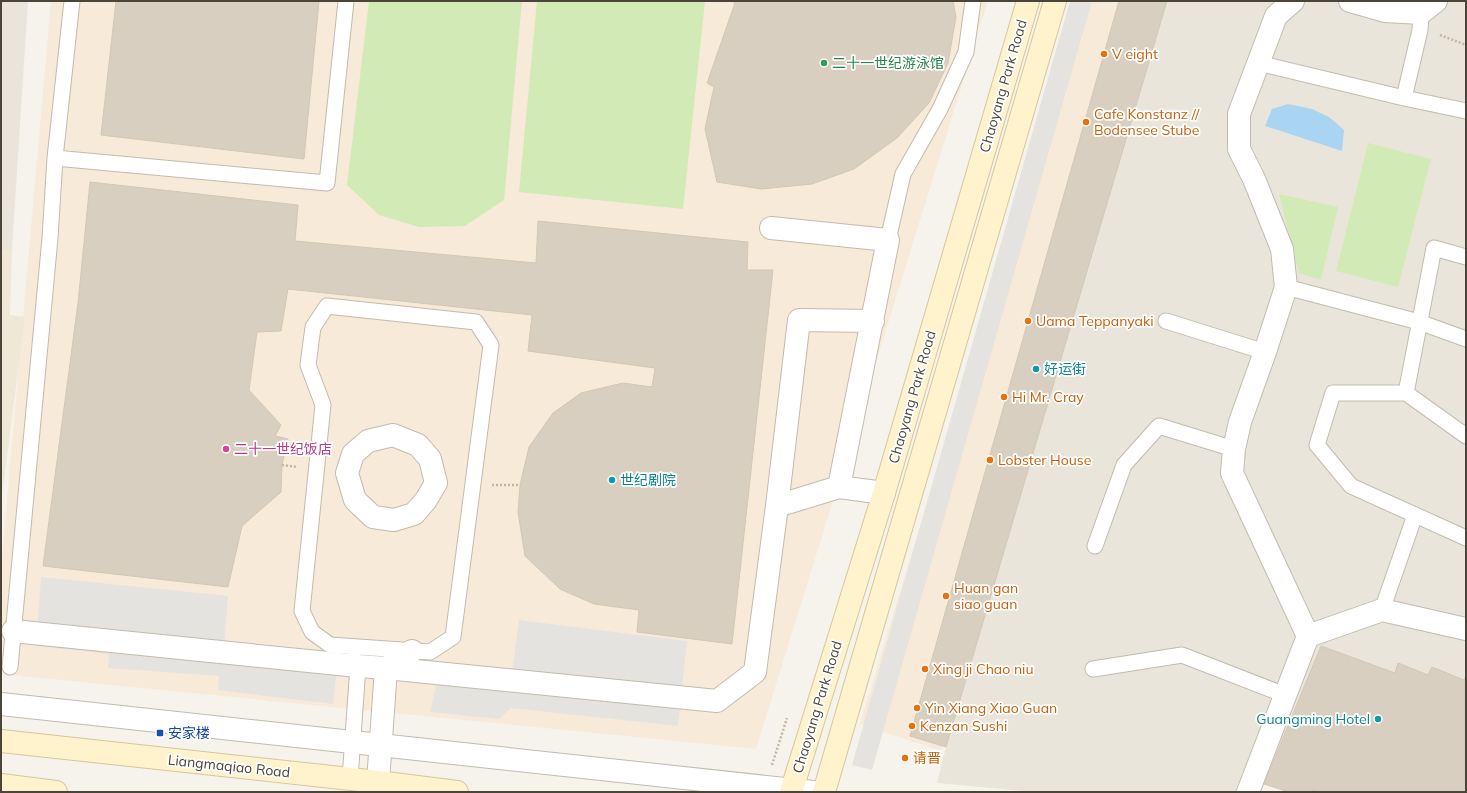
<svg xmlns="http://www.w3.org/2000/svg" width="1467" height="793" font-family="Mulish,'Noto Sans SC',sans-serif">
  <rect width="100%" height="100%" fill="#f6f3ec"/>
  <!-- residential -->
  <path fill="#eae5da" d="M1,1H28L12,249H1Z
    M1167,1H1466V676L1464,680L1432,667L1428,675L1398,663L1395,673L1321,646L1274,759L1252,749L1235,792H1035L937,783L946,747Z"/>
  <!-- commercial -->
  <path fill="#f7ead8" d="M51,1H988L756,749L1,674V569Z
    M1079,1H1166L941,751L860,724Z"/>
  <!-- education -->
  <path fill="#efe8d6" d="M1,249H12L10,315L25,317L1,503Z"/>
  <!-- green -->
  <path fill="#d2eab5" d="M369,1H522L504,200L465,226L419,227L379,215L347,185Z
    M537,1H705L683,209L519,192Z
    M1368,143L1431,159L1398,287L1336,271Z
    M1279,194L1338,207L1321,280L1299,273Z"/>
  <!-- parking -->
  <path fill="#e5e3e0" d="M1070,1H1092L872,770L852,765Z
    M41,577L228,596L223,658L337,669L333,704L218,690L219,676L108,668L109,654L36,646Z
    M519,620L687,641L678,726L511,708L499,719L430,712L439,672L511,680Z"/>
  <!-- water -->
  <path fill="#a9d4f2" d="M1288,104L1312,109L1329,117L1344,130L1342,151L1265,126L1272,109Z"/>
  <!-- building -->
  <path fill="#d8cfc1" stroke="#d3c7b4" d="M116,1H319L304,159L101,135Z
    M732,1H953L956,17L948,63L929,103L897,138L854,169L812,184L761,189L717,182L705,129L714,87L707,83L735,3Z
    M1119,1H1167L946,747L910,736Z
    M90,182L298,205L295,241L536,263L538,221L748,242L747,270H773L732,644L637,632L639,610L594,604L560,589L525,556L518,512L520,485L529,447L553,413L581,393L623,383L652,387L655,368L528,351L532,315L288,289L281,331L257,332L249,390L281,425L275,436L288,439L282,465L281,492L242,526L228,587L43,566L78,303Z
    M1321,646L1395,673L1398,663L1428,675L1432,667L1464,680L1466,676V792H1351L1347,791V792H1318L1312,790V792H1289L1264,784Z"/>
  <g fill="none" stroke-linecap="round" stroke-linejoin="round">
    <!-- service casing -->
    <g stroke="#c2bbae" stroke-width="17">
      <path id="service" d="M72,1L55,158L327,183L346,1
        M1258,63L1404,98L1466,111
        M1404,98L1420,30L1421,13
        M888,240L903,174L940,109L966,52L973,1
        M1466,257L1434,248L1406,393L1466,436
        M1286,287L1419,322L1466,339
        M327,306L476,322L491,345L453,637L430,652L330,645L312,632L302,611L323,405L308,365L313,327Z
        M1166,321L1265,352
        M1406,393H1333L1317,445L1351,486L1466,538
        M1095,546L1124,465L1159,426L1234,449
        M1382,610L1415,515
        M10,667L50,238L55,158
        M1093,669L1182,655L1285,695
        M350,779L358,666L354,659"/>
    </g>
    <!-- pedestrian casing -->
    <g stroke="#c2bbae" stroke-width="24">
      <path id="pedestrian" d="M393,435L418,445L430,459L436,483L426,500L414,514L394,520L373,517L355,500L347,473L353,454L368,441Z"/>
    </g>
    <!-- minor casing -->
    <g stroke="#c2bbae" stroke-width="24">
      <path id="minor" d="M1293,1L1276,16L1239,114V149L1254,179L1282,249L1286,287L1265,352L1240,422L1234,449L1232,473L1308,636
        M1350,1L1385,11L1421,13L1436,1
        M771,228L888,240L839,487L777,506
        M839,487L884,493
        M13,631L358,666L386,668L717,701L755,672L777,506L799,320L873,321
        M378,782L386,668L412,651
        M1248,792L1308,636L1382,610L1466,629"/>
    </g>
    <!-- tertiary casing -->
    <g stroke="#c2bbae" stroke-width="24">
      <path id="tertiary" d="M1,704L813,792"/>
    </g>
    <!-- secondary casing -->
    <g stroke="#d6c79b" stroke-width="24">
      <path id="secondary" d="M1,741L378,782L457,792
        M1,785L56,792
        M791,792L884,493L1028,1
        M824,792L1055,1"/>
    </g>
    <!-- path -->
    <path stroke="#c4b79f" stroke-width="2.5" stroke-dasharray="2 2" stroke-linecap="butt" d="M1440,35L1466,45
      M282,465L297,467
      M492,485H520
      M772,765L787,718"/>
    <!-- service -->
    <use href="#service" stroke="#fff" stroke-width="15"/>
    <!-- pedestrian -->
    <use href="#pedestrian" stroke="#fff" stroke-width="22"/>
    <!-- minor -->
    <use href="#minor" stroke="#fff" stroke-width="22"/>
    <!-- tertiary -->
    <use href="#tertiary" stroke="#fff" stroke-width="22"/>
    <!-- secondary -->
    <use href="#secondary" stroke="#fff3cd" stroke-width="22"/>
  </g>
  <!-- markers -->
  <g fill="#e8710a" stroke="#fff" stroke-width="1.5">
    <circle cx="1104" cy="54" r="4"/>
    <circle cx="1086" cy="122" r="4"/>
    <circle cx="1028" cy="321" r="4"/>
    <circle cx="1004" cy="397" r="4"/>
    <circle cx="990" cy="460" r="4"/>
    <circle cx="946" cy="596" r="4"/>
    <circle cx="925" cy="669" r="4"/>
    <circle cx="917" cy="708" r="4"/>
    <circle cx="912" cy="726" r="4"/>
    <circle cx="905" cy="758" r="4"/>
  </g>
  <circle fill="#2e9e5b" stroke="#fff" stroke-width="1.5" cx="824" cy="63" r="4"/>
  <g fill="#0f9aa8" stroke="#fff" stroke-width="1.5">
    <circle cx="1036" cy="369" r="4"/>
    <circle cx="612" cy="480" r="4"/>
    <circle cx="1378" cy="719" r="4"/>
  </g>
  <circle fill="#d1479c" stroke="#fff" stroke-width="1.5" cx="226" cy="449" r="4"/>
  <rect fill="#1a4fb4" stroke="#fff" stroke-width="1.5" x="156" y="729" width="8" height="8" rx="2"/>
  <g text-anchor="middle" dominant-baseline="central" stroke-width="3.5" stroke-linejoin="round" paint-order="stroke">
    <!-- food labels -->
    <g font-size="14" fill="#c56008" stroke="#fff" text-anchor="start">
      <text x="1112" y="54">V eight</text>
      <text x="1094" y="114">Cafe Konstanz //<tspan x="1094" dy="16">Bodensee Stube</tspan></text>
      <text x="1036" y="321">Uama Teppanyaki</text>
      <text x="1012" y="397">Hi Mr. Cray</text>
      <text x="998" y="460">Lobster House</text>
      <text x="954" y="588">Huan gan<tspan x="954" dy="16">siao guan</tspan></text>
      <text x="933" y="669">Xing ji Chao niu</text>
      <text x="925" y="708">Yin Xiang Xiao Guan</text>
      <text x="920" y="726">Kenzan Sushi</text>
      <text x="913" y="758">请晋</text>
    </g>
    <!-- leisure labels -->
    <g font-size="14" fill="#27864d" stroke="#fff" text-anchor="start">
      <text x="832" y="63">二十一世纪游泳馆</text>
    </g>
    <!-- street labels -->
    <g font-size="14" fill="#4b4439" stroke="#fff">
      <text transform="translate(1003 86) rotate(-74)">Chaoyang Park Road</text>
      <text transform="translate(912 397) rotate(-74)">Chaoyang Park Road</text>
      <text transform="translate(817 707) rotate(-73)">Chaoyang Park Road</text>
      <text transform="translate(229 766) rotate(6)">Liangmaqiao Road</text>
    </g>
    <!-- culture labels -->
    <g font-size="14" fill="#0d838f" stroke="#fff" text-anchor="start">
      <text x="1044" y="369">好运街</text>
      <text x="620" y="480">世纪剧院</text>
      <text x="1370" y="719" text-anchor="end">Guangming Hotel</text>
    </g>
    <!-- hotel labels -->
    <g font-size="14" fill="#b23c85" stroke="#fff" text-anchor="start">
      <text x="234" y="449">二十一世纪饭店</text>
    </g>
    <!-- transit labels -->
    <g font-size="14" fill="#164399" stroke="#fff" text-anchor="start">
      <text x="168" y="733">安家楼</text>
    </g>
  </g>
  <!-- border -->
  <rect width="1467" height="793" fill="none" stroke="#4b4439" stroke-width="4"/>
</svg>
